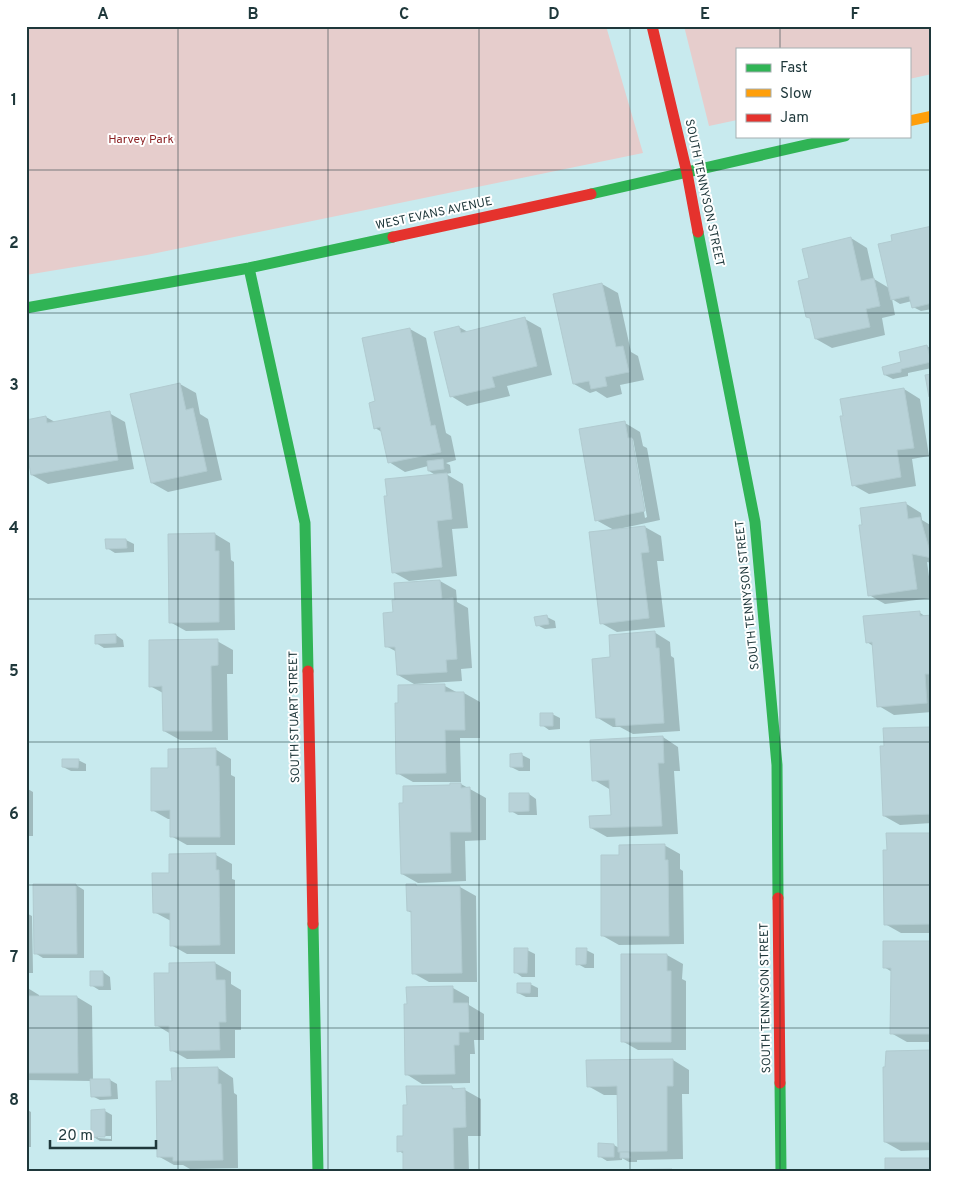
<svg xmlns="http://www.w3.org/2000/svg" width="958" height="1198" font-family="Overpass,sans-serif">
  <rect width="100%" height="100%" fill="#c8eaee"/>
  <!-- green -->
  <path fill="#e6cdcc" d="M26,26H606L643,153L147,255L26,275Z
    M684,26H932V74L909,79V49H737V120L709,126Z"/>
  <!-- shadow -->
  <path fill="#0003" fill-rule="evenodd" d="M932,227V309L921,311L913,307L912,301L900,304L892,299L895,315L882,318L885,335L832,348L816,339L811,279L851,238L867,248L874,279L889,288L894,242Z
    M602,284L618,293L631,352L638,356L644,380L620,385L622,394L607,398L596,391L590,393L574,384Z
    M525,319L541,328L552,375L507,386L510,396L467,406L451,396L459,327L468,332Z
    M410,329L426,338L446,433L451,436L456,460L446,463L450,465L451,473L446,474L463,484L468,528L452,529L457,576L409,581L393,572L437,476L429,471L428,466L405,472L389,462L382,432L375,428L377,402L363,339Z
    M927,346L932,349V368L908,373V376L893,379L885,375Z
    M180,384L196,393L200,414L208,419L222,480L168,492L152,483Z
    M904,389L920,399L929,456L912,459L916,486L869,494L853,485Z
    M109,413L125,422L134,469L48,484L32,475L46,417L55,422Z
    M625,423L640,432L643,446L647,448L660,520L614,530L596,520ZM631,439H633L647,517L645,518Z
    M905,503L921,513L922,520L932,526V563L927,562L932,598L885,604L869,595L863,526Z
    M645,527L661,536L664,561H657L665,627L617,632L601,623L591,534Z
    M215,534L230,543L231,560L234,562L235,630L186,631L170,622Z
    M126,540L134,544V552L115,553L107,548Z
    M26,575L29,577V605H26Z
    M440,581L456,590L457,602L468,608L472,668L461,669L462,681L414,684L398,675L397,652L386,646L396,601L395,584Z
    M919,612L926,617L932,616V712L894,715L879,706L873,646L867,642Z
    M547,617L555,621L556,628L545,629L537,625Z
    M654,632L670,642L671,656L674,658L680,731L633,734L620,727H613L598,718L612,658Z
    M116,635L123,640L124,647L104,648L96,643Z
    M217,641L233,650V674H227L228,740H180L164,731L163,693L150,686Z
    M445,686L458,693H464L480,702V738H460L461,782H413L397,773Z
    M26,701L28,702L29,748H26Z
    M552,714L560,718V729L549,730L542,725Z
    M932,728V823L900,825L884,816Z
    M663,737L678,747L680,771H674L678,834L607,837L591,828L612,816L611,790L594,780Z
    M215,749L231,759V775L235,777V845H187L171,836V819H168L152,810L170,769Z
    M511,755H522L530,759V771H519L511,767Z
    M78,760L86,764V771H71L63,767Z
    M461,784L486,798V840L465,841L466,881L418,883L402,874L451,787Z
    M26,788L33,792V836H26Z
    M529,794L536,799L537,815H518L511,811Z
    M932,834V933H901L885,924Z
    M664,845L680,854V869L683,871L684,944L619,945L603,936L620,856Z
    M216,855L232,864V879L235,880V954H187L171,945V921L154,912L170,874Z
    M76,885L84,890V958H43L35,953L34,886Z
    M416,885L420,888L460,887L476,896L477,982H429L413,973L412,913L408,911Z
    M26,913L32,916L33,973H26Z
    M932,942V1042H907L891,1033L892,972L884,967Z
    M527,950L535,954V977H522L515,972Z
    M586,950L594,954V968H585L578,964Z
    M667,955L683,964L682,979L686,981V1050H638L622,1041Z
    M215,963L231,972V984L241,990V1030H235V1058L187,1059L171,1050V1034L156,1025L170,974Z
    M103,972L110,977L111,990H99L91,985Z
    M530,984L538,988V997H526L518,993Z
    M26,987L39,995V997H77L92,1006L93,1081L110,1080L117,1084L118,1099L100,1100L92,1096L91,1081L26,1080Z
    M453,988L469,997V1005L484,1014V1040H474L475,1054H470V1083L422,1084L406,1074L408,1005Z
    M932,1051V1150L901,1151L885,1142Z
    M673,1060L689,1070V1094H682L683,1159L637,1160V1162H629L622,1158V1160L607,1161L599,1156L614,1145L619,1148L618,1095H604L588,1086V1061Z
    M218,1068L233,1078L234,1093L237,1095L238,1168L190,1169L183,1165H174L158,1156L173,1082Z
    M452,1087L456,1090H465L481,1099V1136H468L469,1172H405L404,1154L399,1151L404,1137L408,1106Z
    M26,1109L31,1112V1147H26Z
    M105,1111L112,1115V1141H100L92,1136ZM98,1136H111V1139L98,1138Z"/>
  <!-- building -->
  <path fill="#b8d2d8" stroke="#b1cbd0" d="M932,226V303L912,308L909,296L891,300L878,244L892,241L891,235Z
    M851,237L861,281L874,278L880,306L866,309L870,327L815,339L810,318L806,317L798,281L809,278L802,249Z
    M602,283L616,347L623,346L629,372L605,377L607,386L591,389L589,381L573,384L553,294Z
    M525,317L537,366L492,377L495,387L450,397L434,332L459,326L461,333Z
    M410,328L431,426L435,425L441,452L388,463L380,427L374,429L369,403L375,401L362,338Z
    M927,345L931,362L901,369V372L884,375L882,367L901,362L899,352Z
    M932,374V396L929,397L925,375Z
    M180,383L186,410L193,408L207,471L151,483L130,394Z
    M904,388L914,448L897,450L901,477L852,486L840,416H843L840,399Z
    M110,411L118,460L31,475L26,448V420L46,416L47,423Z
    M625,421L628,438H632L645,511L595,521L579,429Z
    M443,459L444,469L428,471L427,461Z
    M447,473L452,519L437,521L442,567L392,573L384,496H387L385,479Z
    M906,502L908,519L920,517L932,558L912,554L917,589L868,596L859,525H862L860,508Z
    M645,526L649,552L641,553L649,618L600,624L589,532Z
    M215,533V551H219V622L169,623L168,534Z
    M105,539H126L127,548L106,549Z
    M440,580L442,599L453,598L457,659L446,660L447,672L397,675L395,647H385L383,613L393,612L392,600H395L394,583Z
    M920,611V616L932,615V674H925L927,703L877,707L872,642L866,643L863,616Z
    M547,615L549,624L536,626L534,617Z
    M655,631L656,648H659L664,723L616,726L615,718H596L592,659L610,657L609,635Z
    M116,634V643L95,644V635Z
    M218,639V665L211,666L212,731H163L162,686L149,687V640Z
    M445,684V692H464L465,730H445L446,773L396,774L395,703H398V685Z
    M540,713H553V726H540Z
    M932,727V814L883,816L880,746H884L883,728Z
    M663,736L664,763H658L662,826L590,828L589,816L611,815L609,780L592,781L590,740Z
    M216,748V766H219L220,837H170V810L151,811V768H168V749Z
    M522,753L523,767H510V754Z
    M62,759H79L78,768L62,767Z
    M450,783H461V788L470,787L471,832H450L451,873L401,874L399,803H403V786L450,785Z
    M509,793H529V811L509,812Z
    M886,833H932V924L884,925L883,850H887Z
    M665,844V860H668L669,936H601V855H619V845Z
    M216,853V870H219L220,945L170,946V913H153L152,873H169V854Z
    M33,884H76L77,954H34Z
    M406,884H416V886H460L462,973L412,974L411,911H407Z
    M883,941H932V1034H890L891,968H883Z
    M514,948H528L527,973H514Z
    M576,948H587L586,964L576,965Z
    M621,954H667V971H671V1042H621Z
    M215,962L216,980H225L226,1022H219L220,1050L170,1051L169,1026H155L154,973H169V963Z
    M90,971H103V986H90Z
    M517,983H531L530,993H517Z
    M453,986V1003H468L469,1032H459V1045H454L455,1074L405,1075L404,1004H407L406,987Z
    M26,996H77L78,1073H26Z
    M932,1050V1142H884L883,1067H885L886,1051Z
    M673,1059V1086H667V1151L618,1152L617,1086L587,1087L586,1060Z
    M218,1067V1084H221L223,1160L173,1161V1157H157L156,1081H172L171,1068Z
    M90,1079H110L111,1096L91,1097Z
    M406,1086H452V1089L465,1088L466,1127L453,1128L454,1172H403V1151L397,1152V1136H403V1105H407Z
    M105,1109V1137H91V1110Z
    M598,1143L614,1144V1157H598Z
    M620,1152H629L630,1158H620Z
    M885,1158H931L932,1172H885Z
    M672,1169V1172H608V1170Z"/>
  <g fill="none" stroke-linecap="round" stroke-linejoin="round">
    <!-- fast -->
    <path stroke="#30b455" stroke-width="11" d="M591,194L845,136
      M698,232L755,522L777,765L778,898
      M249,268L305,523L308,671
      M26,308L249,268L393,237
      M313,924L318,1172
      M780,1083L781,1172"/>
    <!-- slow -->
    <path stroke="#ff9f0a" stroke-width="11" d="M909,121L932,116"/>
    <!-- jam -->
    <path stroke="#e5322d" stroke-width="11" d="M652,26L687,173L698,232
      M393,237L591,194
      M308,671L313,924
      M778,898L780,1083"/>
  </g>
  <!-- grid -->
  <path fill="none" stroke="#1f383b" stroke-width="1" stroke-opacity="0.55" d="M178,26V1172M328,26V1172M479,26V1172M630,26V1172M780,26V49M780,136V1172M26,170H932M26,313H932M26,456H932M26,599H932M26,742H932M26,885H932M26,1028H932"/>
  <g text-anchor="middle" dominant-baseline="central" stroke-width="4" stroke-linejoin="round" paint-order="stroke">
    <!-- park labels -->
    <g font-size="12" fill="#8d2325" stroke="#fff">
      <text x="141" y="140">Harvey Park</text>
    </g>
    <!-- street labels -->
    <g font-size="12" fill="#1f383b" stroke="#fff">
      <text transform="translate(704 193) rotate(78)">SOUTH TENNYSON STREET</text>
      <text transform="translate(434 214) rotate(-12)">WEST EVANS AVENUE</text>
      <text transform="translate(748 595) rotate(-96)">SOUTH TENNYSON STREET</text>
      <text transform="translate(295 717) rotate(-91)">SOUTH STUART STREET</text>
      <text transform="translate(766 998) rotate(-91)">SOUTH TENNYSON STREET</text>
    </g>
  </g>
  <!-- border -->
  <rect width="958" height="1198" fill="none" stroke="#ffffff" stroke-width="55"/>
  <!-- legend -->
  <rect x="736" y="48" width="175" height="90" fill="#ffffff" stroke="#a5afb1"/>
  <rect x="746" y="64" width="25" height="8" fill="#30b455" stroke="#a5afb1"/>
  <text x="780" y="72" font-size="15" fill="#1f383b">Fast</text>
  <rect x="746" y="89" width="25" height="8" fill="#ff9f0a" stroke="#a5afb1"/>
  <text x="780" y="98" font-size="15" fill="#1f383b">Slow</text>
  <rect x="746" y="114" width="25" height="8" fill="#e5322d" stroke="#a5afb1"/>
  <text x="780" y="122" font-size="15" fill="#1f383b">Jam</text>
  <!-- scale -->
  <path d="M50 1140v8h106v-8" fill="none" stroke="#1f383b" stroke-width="2.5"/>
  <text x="58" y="1140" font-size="15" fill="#1f383b" stroke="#ffffff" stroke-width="4" paint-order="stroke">20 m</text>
  <rect x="28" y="28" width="902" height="1142" fill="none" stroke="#1f383b" stroke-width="2"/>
  <g font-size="16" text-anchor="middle" font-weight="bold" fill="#1f383b">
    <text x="103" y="19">A</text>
    <text x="253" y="19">B</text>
    <text x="404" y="19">C</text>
    <text x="554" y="19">D</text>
    <text x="705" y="19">E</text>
    <text x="855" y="19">F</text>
    <text x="14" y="105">1</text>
    <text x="14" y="248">2</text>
    <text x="14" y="390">3</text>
    <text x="14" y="533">4</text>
    <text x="14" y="676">5</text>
    <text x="14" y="819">6</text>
    <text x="14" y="962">7</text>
    <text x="14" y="1105">8</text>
  </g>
</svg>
